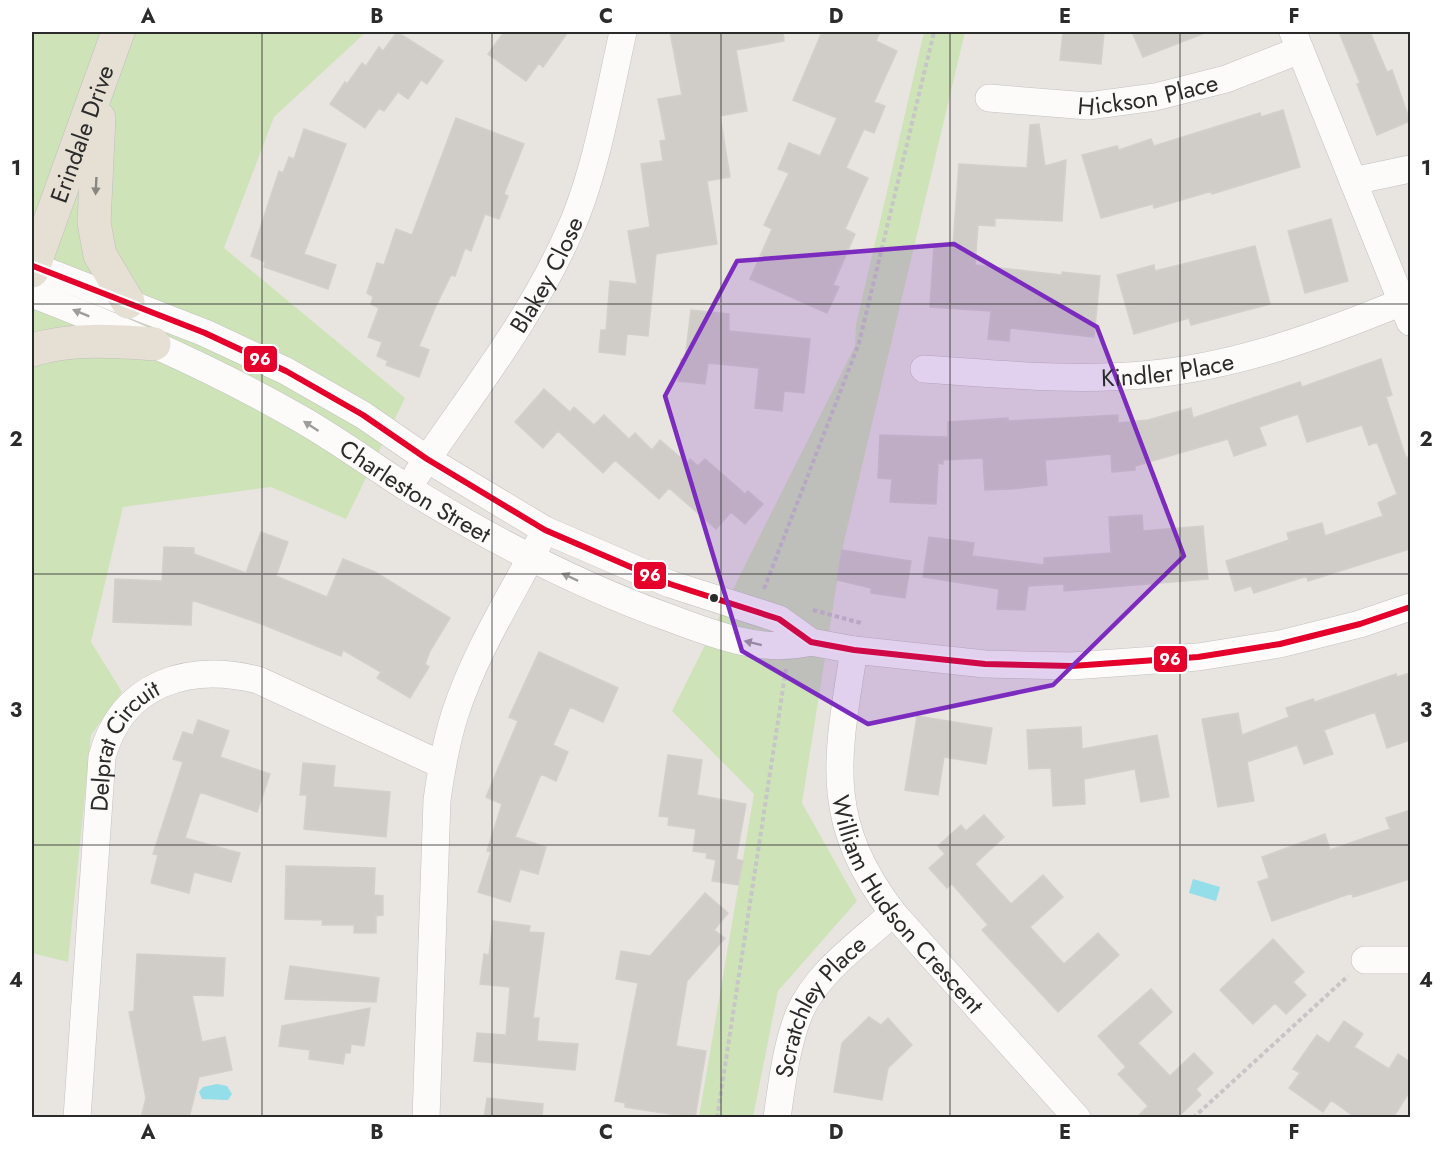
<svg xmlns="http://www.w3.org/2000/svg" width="1442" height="1149" font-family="Jost,sans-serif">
  <rect width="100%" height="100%" fill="#e8e4e0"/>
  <!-- green -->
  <path fill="#cfe3b9" d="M32,32H366L274,117L224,248L405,398L346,519L271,487L123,507L91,642L122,692L91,735L68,962L32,953Z
    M924,32H965L842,550L802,803L857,901L778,991L753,1117H699L754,794L672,711L855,346L856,325Z"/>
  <!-- water -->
  <path fill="#94deea" d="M1193,879L1220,887L1216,901L1189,893Z
    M217,1084L227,1086L232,1094L228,1100L202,1099L199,1092L203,1087Z"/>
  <!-- building -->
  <path fill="#d0cdc9" stroke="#d3d0cc" stroke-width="1.5" d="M397,32L443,61L427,84L421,80L408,99L398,92L384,111L379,108L365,128L330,104L345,82L347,84L362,63L366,66L379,47L383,51Z
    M504,32H568L543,67L539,63L526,81L488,54Z
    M670,32H783L784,41L736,50L747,111L720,116L730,177L707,181L717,244L656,254L648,336L627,334L625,355L599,352L601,330H606L610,281L637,284L628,231L650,227L641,164L663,161L660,141L666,140L658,99L682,95Z
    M822,32H880L876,41L897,51L874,102L885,106L874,133L864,129L846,168L868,178L845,229L855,234L833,285L839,287L827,313L750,279L772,229L764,225L789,173L778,169L789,143L820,156L837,118L793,100Z
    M1063,32H1104L1101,64L1060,60Z
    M1132,32H1205V33L1143,57Z
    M1339,32H1370L1387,72L1392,70L1410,121L1377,135L1357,84L1360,83Z
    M1283,110L1300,167L1212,194V191L1154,208L1153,204L1101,218L1082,155L1117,146L1119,150L1151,139L1154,146L1260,113L1261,117Z
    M456,118L524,144L504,194L508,196L499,219L485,214L471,251L465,248L455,276L451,275L435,308L419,346L429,350L419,377L386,365L388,361L377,356L382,342L368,337L379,308L371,304L373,297L367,293L377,263L384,265L396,229L412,235Z
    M1039,124L1045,166L1066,160L1062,221L995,218V226L978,225L975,265L1062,275V272L1100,276L1094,337L1010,328L1009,341L988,339L991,311L930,307L934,244L953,245L959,164L1027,168L1030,125Z
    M304,129L346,144L304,254L336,265L328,289L264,267L265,262L251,256L279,171L283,173L289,157L294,159Z
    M1331,219L1348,281L1305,293L1288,231Z
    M1255,246L1270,304L1191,325L1189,318L1134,334L1117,275L1154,265L1155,271Z
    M691,310L729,314V331L810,339L804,393L784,391L782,411L755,408L759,368L708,363L705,384L678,381L681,359H685Z
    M1381,359L1392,395L1386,397L1406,458L1410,456V549L1308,581L1307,576L1254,593L1251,586L1235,591L1226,561L1289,540L1287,533L1322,523L1325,536L1383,516L1378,503L1397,494L1377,442L1369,445L1362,425L1307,442L1298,414L1259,427L1266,445L1234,456L1228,439L1135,466V470L1112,472L1111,454L1045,460L1047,485L1011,489L985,490L983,458L943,460V464L938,463L936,504L890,502L892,479L878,478L880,435L948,437V422L1008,418V421L1118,415V423L1148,420L1191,408L1193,418L1300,382L1302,387Z
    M544,389L570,412L574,407L594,425L604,415L629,439L635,433L652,450L660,440L687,463L690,459L698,466L705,459L745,494L748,491L763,504L745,524L731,512L716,529L669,488L659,499L615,460L603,473L558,431L543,448L515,422Z
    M1142,515L1143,531L1203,526L1208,579L1064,591V584L1028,586L1025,610L997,609L999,589L923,577L929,537L974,543L972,556L1044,565V558L1111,553L1109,517Z
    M261,532L288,542L276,576L327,597L343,559L375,572L450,618L430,651L425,664L429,667L410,698L377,678L381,672L343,650L341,656L259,623L192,600L191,625L113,622L115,579L162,581L164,547L194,548V554L246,573Z
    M842,550L911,561L905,598L871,593V588L837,580Z
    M539,652L618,688L603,722L570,707L553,745L568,752L556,781L541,774L515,837L546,847L538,874L520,869L510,902L478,892L491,852L487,851L502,804L486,797L518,721L509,717Z
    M1410,673V740L1387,748L1375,712L1324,730L1333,754L1304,764L1297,745L1247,762L1254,801L1218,807L1202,719L1238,713L1242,735L1289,717L1286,708L1313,699L1315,702L1396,674L1397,677Z
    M917,716L992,728L986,764L944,757L938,795L905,790Z
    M198,720L229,731L220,757L270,774L257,812L200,792L185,838L240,853L231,882L194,872L189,893L151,883L158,855L153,854L183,762L173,759L183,732L193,735Z
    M1081,727L1082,749L1157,735L1169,797L1141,802L1135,769L1084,779L1085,804L1053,806L1051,768L1029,769L1027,730Z
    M668,755L702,760L697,795L746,804L736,859L743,861L738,885L712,881L716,860L706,858L707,853L693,851L696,829L668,825L669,817L659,816Z
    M303,763L335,766L333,787L390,792L386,837L304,829L307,795H300Z
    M1410,810V879L1353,897L1352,893L1272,921L1258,882L1269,878L1262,857L1325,834L1330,850L1390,829L1386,818Z
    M984,815L1004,837L975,864L1011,904L1043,875L1063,897L1030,927L1064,964L1098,933L1119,955L1058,1012L982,930L988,925L952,884L947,888L929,868L945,854L938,846L961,825L966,831Z
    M286,866L375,868L374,895L383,896V915L376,916V933H354V925H322L323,920L285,919Z
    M705,893L728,913L714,930L725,938L687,981L676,1046L706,1051L695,1118L625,1107V1103L615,1101L638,983L616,979L621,951L650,956Z
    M493,921L530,926L529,932L544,933L533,1018H539L537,1041L578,1044L575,1070L474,1061L477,1033L506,1035L510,987L480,984L484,954L489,955Z
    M1273,939L1304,972L1293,982L1306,995L1286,1014L1275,1003L1253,1024L1220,990Z
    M137,954L225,958L223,996L192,995L202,1042L225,1037L232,1070L199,1077L189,1118H141L146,1098L129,1012L134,1011Z
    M290,966L379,978L376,1002L285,999Z
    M1151,989L1172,1012L1138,1043L1170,1076L1194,1053L1213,1073L1196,1089L1201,1095L1177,1118H1136L1148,1106L1118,1074L1126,1067L1098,1036Z
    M370,1008L364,1046L351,1044L350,1053H345L343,1064L309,1059L310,1050L279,1046L282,1026Z
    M869,1017L881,1025L888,1018L912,1045L888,1068L882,1100L834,1092L842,1043Z
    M1344,1021L1363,1034L1354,1047L1389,1069L1398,1054L1410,1062V1091L1393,1118H1356L1331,1100L1323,1112L1289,1088L1300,1073L1293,1069L1317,1035L1329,1043Z
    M487,1098L543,1104L542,1118H484Z"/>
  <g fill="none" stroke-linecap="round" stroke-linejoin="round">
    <!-- minor casing -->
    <g stroke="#c2c1c1" stroke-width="28">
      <g id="minor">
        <path d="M1293,32L1410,322"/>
        <path id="s1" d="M989,98L1088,106L1155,97L1226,79L1300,50"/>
        <path d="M1353,181L1410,169"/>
        <path d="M33,266L205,333L286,371L363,415L427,459L545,530L670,584L779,619L811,642L854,650L985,664L1072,666L1198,657L1280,644L1360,624L1410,607"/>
        <path id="s2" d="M32,294C123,329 214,369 299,418C336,439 370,464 406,487C490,539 577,585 670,618C715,635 763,654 811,642"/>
        <path id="s3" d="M924,369C1000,374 1077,382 1153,374C1240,365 1321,335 1402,302"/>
        <path id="s4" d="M417,474C471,394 531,319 570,230C596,172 609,94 623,32"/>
        <path id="s5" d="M854,650C837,758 822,819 893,913L1077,1118"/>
        <path d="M1365,960H1410"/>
        <path id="s6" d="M77,1118L102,757C122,682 189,663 258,680L442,765"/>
        <path d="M426,1118L437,800C441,771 446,742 455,714C474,655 509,599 538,544"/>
        <path id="s7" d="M777,1118C782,1083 786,1047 799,1014C816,973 861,942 893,913"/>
      </g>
    </g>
    <!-- major casing -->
    <g stroke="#c0bfbe" stroke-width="34">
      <g id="major">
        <path d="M99,118L94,223L100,255L128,302"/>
        <path id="s8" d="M32,271L118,32"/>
        <path d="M32,350C70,338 114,341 154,344"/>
      </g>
    </g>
    <!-- path -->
    <path stroke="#c6c6c6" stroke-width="4" stroke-dasharray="4.5 3" stroke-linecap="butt" d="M764,589L859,343L934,32
      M813,610L861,623
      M717,1118L786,669
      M1193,1118L1348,976"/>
    <!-- minor -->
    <use href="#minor" stroke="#fcfbfa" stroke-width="27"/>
    <!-- major -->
    <use href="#major" stroke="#e6e0d4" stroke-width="33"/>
    <!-- bus-1 casing -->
    <g stroke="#fff" stroke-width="10">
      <path id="bus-1" d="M33,266L205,333L286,371L363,415L427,459L545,530L670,584L779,619L811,642L854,650L985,664L1072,666L1198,657L1280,644L1360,624L1410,607"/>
    </g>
    <!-- bus-1 -->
    <use href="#bus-1" stroke="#e4002b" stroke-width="6"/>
  </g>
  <!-- one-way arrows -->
  <defs><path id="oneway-solid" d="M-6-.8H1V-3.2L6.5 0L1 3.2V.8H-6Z" transform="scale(1.5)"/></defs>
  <use fill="#888680" href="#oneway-solid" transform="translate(96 186) rotate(93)"/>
  <g fill="#9e9d9d">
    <use href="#oneway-solid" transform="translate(81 313) rotate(-158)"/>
    <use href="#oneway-solid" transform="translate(311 426) rotate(-147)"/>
    <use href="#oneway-solid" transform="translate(570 577) rotate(-155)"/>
    <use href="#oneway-solid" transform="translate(753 643) rotate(-166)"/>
  </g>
  <!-- marked area -->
  <path fill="#7b2cbf" fill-opacity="0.2" stroke="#7b2cbf" stroke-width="4.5" stroke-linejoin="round" d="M954,244L1097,327L1184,556L1053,685L868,724L742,651L665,396L737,261Z"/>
  <!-- grid -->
  <path fill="none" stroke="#2b2b2b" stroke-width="1.5" stroke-opacity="0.55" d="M262,32V1118M492,32V1118M721,32V1118M950,32V1118M1180,32V1118M32,304H1410M32,574H1410M32,845H1410"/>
  <!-- markers -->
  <circle fill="#2b2b2b" stroke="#fff" stroke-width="2" cx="714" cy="598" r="5"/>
  <g text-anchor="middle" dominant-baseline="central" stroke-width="5" stroke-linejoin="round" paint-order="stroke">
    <!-- street labels -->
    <g font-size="24" fill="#2b2b2b" stroke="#fff">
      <text stroke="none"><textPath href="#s1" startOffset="160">Hickson Place</textPath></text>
      <text stroke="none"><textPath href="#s8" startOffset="146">Erindale Drive</textPath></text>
      <text stroke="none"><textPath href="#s4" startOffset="238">Blakey Close</textPath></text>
      <text stroke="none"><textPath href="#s3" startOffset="244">Kindler Place</textPath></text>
      <text stroke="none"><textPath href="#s2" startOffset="432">Charleston Street</textPath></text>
      <text stroke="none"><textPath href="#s6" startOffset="381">Delprat Circuit</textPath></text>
      <text stroke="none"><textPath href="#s5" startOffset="276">William Hudson Crescent</textPath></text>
      <text stroke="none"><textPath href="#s7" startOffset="123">Scratchley Place</textPath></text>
    </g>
  </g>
  <g stroke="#fff" stroke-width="2">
    <rect x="243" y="345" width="35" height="28" rx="6" fill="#e4002b"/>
    <rect x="633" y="561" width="34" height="29" rx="6" fill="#e4002b"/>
    <rect x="1153" y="645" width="35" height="28" rx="6" fill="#e4002b"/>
  </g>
  <g font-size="16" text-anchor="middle" font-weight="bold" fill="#fff">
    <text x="260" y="365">96</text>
    <text x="650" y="581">96</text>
    <text x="1170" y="665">96</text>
  </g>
  <!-- border -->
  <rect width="1442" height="1149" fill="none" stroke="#ffffff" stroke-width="66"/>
  <rect x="33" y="33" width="1376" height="1083" fill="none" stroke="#2b2b2b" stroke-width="2"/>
  <g font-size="20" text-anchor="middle" font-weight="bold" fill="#2b2b2b">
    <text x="148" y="23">A</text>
    <text x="377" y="23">B</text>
    <text x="606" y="23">C</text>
    <text x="836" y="23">D</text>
    <text x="1065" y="23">E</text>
    <text x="1294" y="23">F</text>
    <text x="16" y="175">1</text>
    <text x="1426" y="175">1</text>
    <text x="16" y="446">2</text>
    <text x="1426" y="446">2</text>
    <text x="16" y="717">3</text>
    <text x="1426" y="717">3</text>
    <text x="16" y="987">4</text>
    <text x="1426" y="987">4</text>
    <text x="148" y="1139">A</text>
    <text x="377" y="1139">B</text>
    <text x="606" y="1139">C</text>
    <text x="836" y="1139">D</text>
    <text x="1065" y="1139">E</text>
    <text x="1294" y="1139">F</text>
  </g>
</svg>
